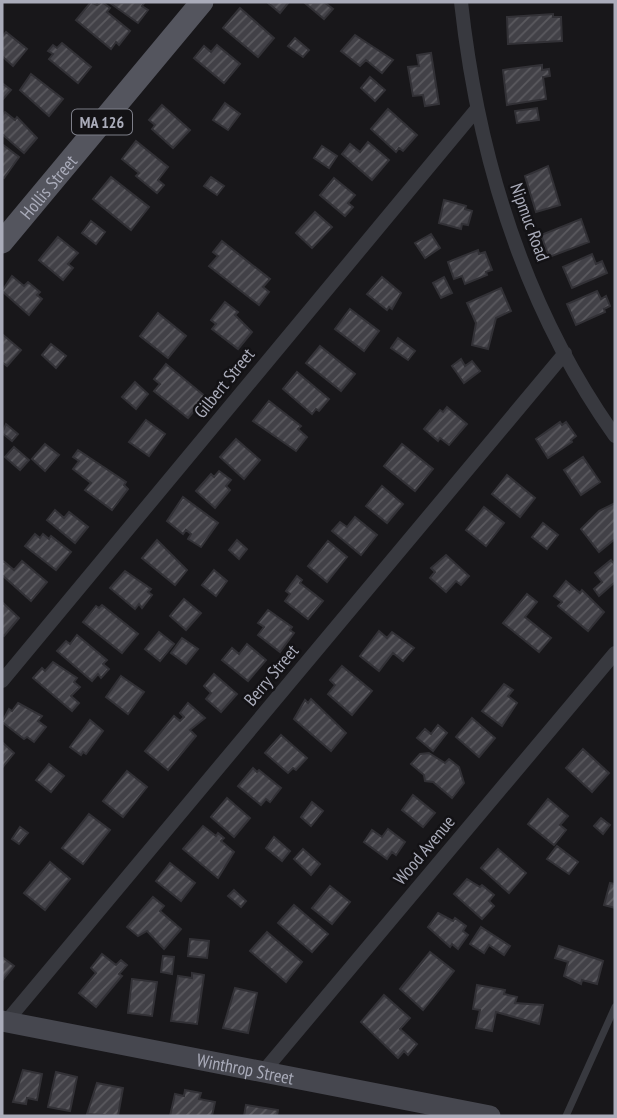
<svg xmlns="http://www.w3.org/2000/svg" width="617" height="1118" font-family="'PT Sans Narrow',sans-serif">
  <defs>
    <pattern id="building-hatch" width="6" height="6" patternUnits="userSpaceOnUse" patternTransform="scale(1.75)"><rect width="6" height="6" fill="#424147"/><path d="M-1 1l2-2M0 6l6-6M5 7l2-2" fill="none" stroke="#5b5a5f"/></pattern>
  </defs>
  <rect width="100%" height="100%" fill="#18171a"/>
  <!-- building -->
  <path fill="url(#building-hatch)" stroke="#323136" stroke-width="2" d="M91,2L97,5L102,2L110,8L107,12L130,31L119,45L116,42L111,49L76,20Z
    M145,2L142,6L148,10L138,23L110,3Z
    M267,2H289L280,13Z
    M324,2L333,9L324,19L305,3Z
    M240,8L274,38L258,57L223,28Z
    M553,14V17H561L562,41L508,44L507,17Z
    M6,32L27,49L13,66L2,56V37Z
    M355,35L393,60L382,73L366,60L360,66L341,51Z
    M295,38L309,50L303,57L288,46Z
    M62,43L91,67L78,83L49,59L53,54L48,51L53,45L57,48Z
    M217,45L240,64L224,83L194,58L204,46L211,52Z
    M431,53L439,104L425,106L423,95L413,96L408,67L419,66L417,55Z
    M542,65V70L549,69L550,76L543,77L546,99L507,105L503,70Z
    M31,74L63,99L49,116L20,90Z
    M370,77L385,90L375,101L361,88Z
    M2,83L11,90L3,99L2,98Z
    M225,103L240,114L228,130L213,120Z
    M162,105L190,130L173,148L152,129L155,125L149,120Z
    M537,108L539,120L517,123L515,111Z
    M388,109L417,135L403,151L399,148L396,152L371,129Z
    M5,112L15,120L17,117L37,138L24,153L2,134V116Z
    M136,141L168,167L158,180L164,185L157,193L136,176L139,173L122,159Z
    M368,142L389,160L372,180L342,154L350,144L360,152Z
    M2,144L19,157L4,178L2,177Z
    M322,146L337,156L329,168L314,158Z
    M548,166L560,205L536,212L525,176Z
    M111,177L149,207L131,230L93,199Z
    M211,177L224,186L217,195L204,186Z
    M334,178L355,195L348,203L353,207L345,216L320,195Z
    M444,200L466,206L465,209L472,211L468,225L462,224L461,229L439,223Z
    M315,212L332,227L312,248L296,233Z
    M581,219L589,242L549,257L541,235Z
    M91,221L105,232L96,244L82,233Z
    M431,234L440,248L425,258L415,243Z
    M58,237L78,253L68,264L73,268L63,280L39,260Z
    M222,241L270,279L263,287L269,292L259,305L209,266L218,256L213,252Z
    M478,250L479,254L485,252L492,270L486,272L487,275L465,284L462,276L454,279L448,262Z
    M592,254L596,264L602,261L607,273L572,288L563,267Z
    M12,276L24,286L28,282L40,292L37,295L42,299L29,315L2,291Z
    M382,277L401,293L392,309L389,307L387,310L367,294Z
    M444,277L452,293L441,298L433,283Z
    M501,288L511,311L496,318L488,349L472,345L476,323L467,303Z
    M597,291L601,299L606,296L610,306L604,309L605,312L576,325L567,304Z
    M225,302L238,312L235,315L252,332L238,349L212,329L216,324L211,320Z
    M350,309L379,331L364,351L335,329Z
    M158,313L186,336L168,358L140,336Z
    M2,334L21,350L7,366L2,362Z
    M398,338L415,351L408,360L391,348Z
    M51,344L66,356L56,368L42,355Z
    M320,346L355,374L341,391L306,363Z
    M461,359L465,366L472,361L480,371L464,383L452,366Z
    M166,364L206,397L188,418L154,391L160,384L154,379Z
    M297,372L329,399L319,411L316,409L312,414L283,389Z
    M135,382L148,394L136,409L122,397Z
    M269,401L301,426L298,429L307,437L296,451L253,421Z
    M447,407L467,424L449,445L440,438L438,441L424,429L440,410L443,412Z
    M146,420L165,434L149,456L129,442Z
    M560,422L562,425L566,422L576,436L571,440L572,442L548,458L536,439Z
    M6,424L18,434L12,441L2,433Z
    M236,439L260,460L244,479L220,457Z
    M45,444L59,455L45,471L32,459Z
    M402,444L433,469L415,491L384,466Z
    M14,447L29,460L20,470L5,457Z
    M78,450L126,482L124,485L128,489L112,510L85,490L91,483L73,469L79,461L73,457Z
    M583,457L600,482L581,495L564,470Z
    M219,471L231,480L226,486L230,490L215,508L196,491L211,474L214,477Z
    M507,475L535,498L520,517L492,494Z
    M382,486L403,504L387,523L366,506Z
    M183,497L218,523L201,547L188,539L191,534L186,530L183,534L167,521Z
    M615,503V539L599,552L581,529L599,511Z
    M484,507L504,523L486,546L466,530Z
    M55,510L64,518L69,512L88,527L75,543L47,520Z
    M355,517L377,535L361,555L332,531L340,522L347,527Z
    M543,523L558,535L547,549L532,537Z
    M35,534L40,538L43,534L49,539L51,536L71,552L56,570L25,546Z
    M157,540L187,570L175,585L142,558Z
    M237,540L247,549L239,559L229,550Z
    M328,541L347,557L327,582L308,566Z
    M446,555L469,576L461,585L456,581L446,592L430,578L435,572L431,568Z
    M2,560L14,570L22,561L47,582L31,601L2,575Z
    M611,560L615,565V582L599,596L594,589L602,582L595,573Z
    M214,570L227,581L216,596L202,585Z
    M125,571L151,589L148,592L152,595L142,608L139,604L135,609L110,588Z
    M297,576L302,580L300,583L323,601L308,619L285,601L290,594L286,591Z
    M566,581L580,593L582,590L604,612L588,631L558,606L562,602L554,596Z
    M527,594L537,602L525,617L551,638L539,652L503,623Z
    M184,599L201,613L186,630L170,616Z
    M2,602L19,618L4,636L2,634Z
    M102,605L138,634L122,653L83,622L96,606L99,608Z
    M268,610L292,627L290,630L294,633L280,652L258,635L264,627L258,623Z
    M379,631L387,638L392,632L414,648L403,661L393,653L379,671L360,656Z
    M159,632L174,644L160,661L145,649Z
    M77,635L107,660L103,664L109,669L101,678L98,674L92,681L57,651L66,641L70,644Z
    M182,638L198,649L186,664L171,653Z
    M247,644L266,660L248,681L222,660L232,648L239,654Z
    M53,662L77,678L74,682L80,687L71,696L79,703L72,711L33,678L42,668L45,671Z
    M342,666L372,691L352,715L328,694L335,685L330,680Z
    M214,674L237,694L221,712L206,699L211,693L204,686Z
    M121,676L144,692L128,714L106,697Z
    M504,684L513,690L508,696L517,703L502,726L482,711Z
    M311,699L346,733L331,751L294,719L305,700L308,703Z
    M18,703L42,716L38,721L46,727L34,742L27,737L24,739L2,722L9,709L12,711Z
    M188,703L205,718L190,730L196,736L168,770L145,751L174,716L180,721L184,717L180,713Z
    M472,718L495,738L479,757L456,737Z
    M90,720L103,731L86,754L83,752L81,755L70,747Z
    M438,725L447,733L433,751L417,738L425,729L431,734Z
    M281,735L307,758L296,770L293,768L288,773L265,753Z
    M2,742L14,753L2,768Z
    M583,749L609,773L592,792L566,768Z
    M429,753L445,763L449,759L459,767L464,783L452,798L433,782L425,781L424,775L411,764L420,754Z
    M49,764L64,776L51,792L36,780Z
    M253,768L257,772L259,770L281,788L270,802L266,799L261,805L238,786Z
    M127,771L147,787L123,817L103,801Z
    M413,795L435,813L423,827L402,810Z
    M227,798L250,818L234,837L211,817Z
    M548,799L568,816L560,825L566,830L554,845L528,824Z
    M312,802L323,811L311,826L301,817Z
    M89,814L110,830L83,864L62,848Z
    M601,818L610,825L603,834L594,826Z
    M203,826L216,836L218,833L224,838L221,841L234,852L218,878L183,849Z
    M20,827L28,833L19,844L12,839Z
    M388,829L405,842L396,855L392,852L387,859L364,842L372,830L382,837Z
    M274,837L290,851L282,861L266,848Z
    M557,846L578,862L569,874L547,859Z
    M303,849L320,864L311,875L294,859Z
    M498,849L526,873L509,893L481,868Z
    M50,862L70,879L45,910L24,893Z
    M170,863L195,883L181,901L156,881Z
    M467,879L480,887L482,885L494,895L489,901L494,906L482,919L454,894Z
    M610,883L615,884V908L604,905Z
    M330,886L350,902L332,924L312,908Z
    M234,890L246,901L241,907L228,896Z
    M153,897L164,906L160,911L181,929L164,949L147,931L138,936L127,927Z
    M294,905L328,934L312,952L278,923Z
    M438,913L453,921L455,918L466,926L463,931L468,935L458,949L452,944L450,947L428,927Z
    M481,927L510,946L504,955L489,945L484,953L470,944Z
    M267,932L302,962L286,982L250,951Z
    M190,939L209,941L207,958L188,956Z
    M559,946L603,961L597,984L582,980L581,984L564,976L568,962L555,958Z
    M430,952L454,971L423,1010L400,989Z
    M102,954L116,965L121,960L127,965L119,974L122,976L96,1007L79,993L96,973L91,968Z
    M163,956L174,957L172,974L161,972Z
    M2,957L14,966L2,981Z
    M192,973L204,975L197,1024L171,1021L178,976L192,978Z
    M132,979L157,982L152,1016L128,1013Z
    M477,985L505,990L504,994L517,997L515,1003L543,1005L539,1024L496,1012L492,1031L476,1028L480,1010L473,1009Z
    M235,988L257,993L248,1033L223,1028Z
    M384,995L410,1018L400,1029L417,1044L408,1055L404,1051L398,1058L361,1022Z
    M23,1070L42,1074L37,1100L27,1098L26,1104L13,1102Z
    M56,1072L77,1077L70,1111L48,1107Z
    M97,1083L123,1088L118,1116L87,1114Z
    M185,1090L201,1093L199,1099L215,1102L212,1116H170L175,1094L184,1096Z
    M246,1105L278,1110L277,1116H244Z"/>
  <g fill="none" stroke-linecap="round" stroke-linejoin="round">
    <!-- lane -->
    <path stroke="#38393f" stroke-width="7" d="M566,1116L615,1007"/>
    <!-- street -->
    <path stroke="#38393f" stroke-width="14" d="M461,2C478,156 524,308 615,436
      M2,681L476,110
      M6,1022L565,353
      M263,1072L615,653"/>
    <!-- secondary -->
    <path stroke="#46474f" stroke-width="21" id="s1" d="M2,1021L490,1116"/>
    <!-- primary -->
    <path stroke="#54555e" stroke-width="23" id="s2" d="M2,242L202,2"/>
  </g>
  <g text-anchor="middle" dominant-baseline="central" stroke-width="5" stroke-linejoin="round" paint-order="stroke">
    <!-- shield labels -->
    <rect fill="#131215" stroke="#7d7e88" stroke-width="2" x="72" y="109.5" width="60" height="25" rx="5"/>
    <g font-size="16" font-weight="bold" fill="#aaacba">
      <text x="102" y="122">MA 126</text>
    </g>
    <!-- street labels -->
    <g font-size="18" fill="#aaacba" stroke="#131215">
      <text stroke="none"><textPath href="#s2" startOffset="72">Hollis Street</textPath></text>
      <text transform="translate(530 222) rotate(70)">Nipmuc Road</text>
      <text transform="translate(224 383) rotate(-51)">Gilbert Street</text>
      <text transform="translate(271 675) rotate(-50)">Berry Street</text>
      <text transform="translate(424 850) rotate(-50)">Wood Avenue</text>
      <text stroke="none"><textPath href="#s1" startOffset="248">Winthrop Street</textPath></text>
    </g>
  </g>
  <!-- border -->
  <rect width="617" height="1118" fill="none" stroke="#aaacba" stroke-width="7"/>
</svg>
